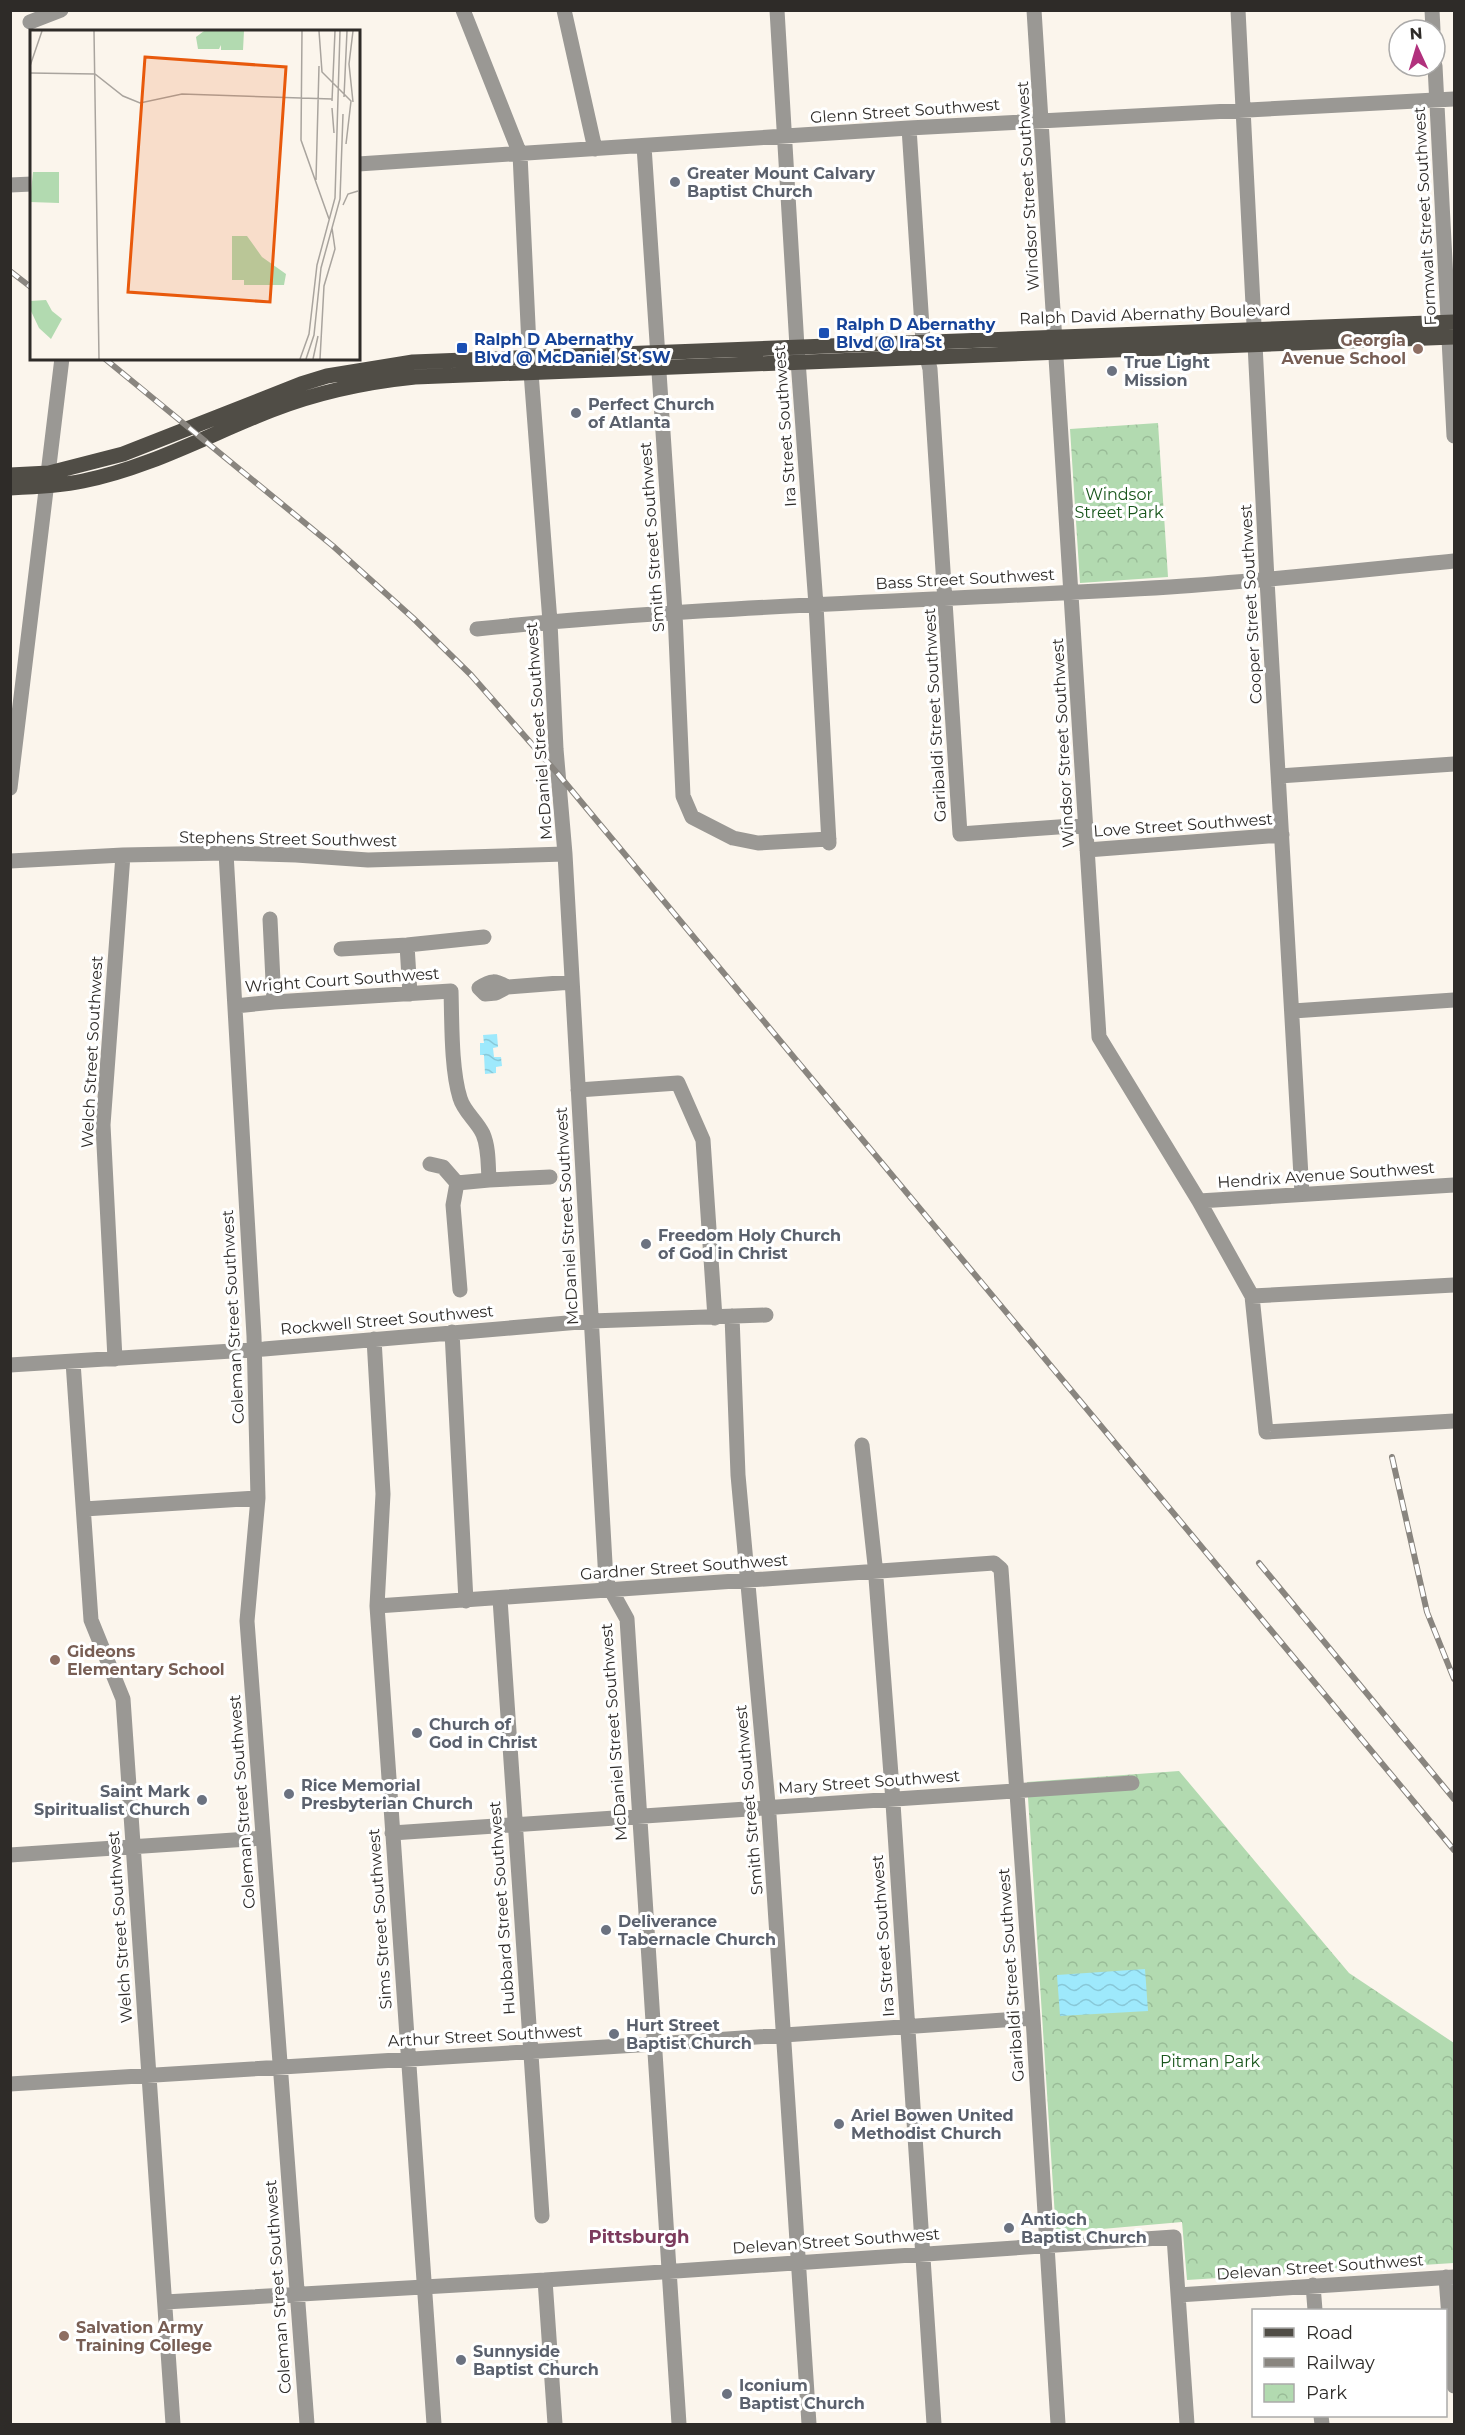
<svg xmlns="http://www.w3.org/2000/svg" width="1465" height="2435" font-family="Montserrat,sans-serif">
  <defs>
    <pattern id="park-crowns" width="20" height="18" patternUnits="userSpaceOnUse" patternTransform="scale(1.5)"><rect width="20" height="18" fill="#b2dab0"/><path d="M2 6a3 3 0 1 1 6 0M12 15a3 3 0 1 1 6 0" fill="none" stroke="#99bb97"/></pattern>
    <pattern id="water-waves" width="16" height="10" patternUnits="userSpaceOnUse" patternTransform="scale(1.5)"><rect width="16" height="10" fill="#9ee9fc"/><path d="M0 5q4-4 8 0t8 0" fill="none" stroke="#88c8d8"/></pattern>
  </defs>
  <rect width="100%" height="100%" fill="#fbf5ec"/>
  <!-- park -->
  <path fill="url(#park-crowns)" d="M1158,423L1168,577L1080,583L1070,429Z
    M1179,1771L1349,1973L1454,2043V2263L1187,2280L1182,2222L1056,2233L1027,1782Z"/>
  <!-- garden -->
  <path fill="#b2dab0" d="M1153,481L1154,502L1115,505L1114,483Z"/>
  <!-- water -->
  <path fill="url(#water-waves)" d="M497,1034L498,1047L493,1048L494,1057H501L502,1066L496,1067V1073L485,1074L484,1055H480V1043H484L483,1035Z
    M1145,1969L1148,2011L1060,2016L1057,1975Z"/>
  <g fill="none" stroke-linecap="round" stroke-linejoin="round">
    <!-- minor -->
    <path stroke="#9a9894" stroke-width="15" d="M463,10L520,154L529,346L550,622L556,749L565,854L606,1581L627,1619L679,2424
      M564,10L595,149
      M777,10L797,347L816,605L829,843
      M1034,10L1099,1037L1199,1201L1252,1296L1266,1432L1454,1421
      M1238,10L1267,580L1302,1194
      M1432,10L1433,30
      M30,22L61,10
      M1435,66L1454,436
      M909,128L923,342L930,369L960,834L1086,825
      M644,146L675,613L683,796L692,817L733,838L758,843L829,839
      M358,164L909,128L1454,99
      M10,185L32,184
      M477,629C708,605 939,601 1170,587C1265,581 1360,570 1454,561
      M1279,776L1454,764
      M10,788L62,358
      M1087,850L1282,835
      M226,853L254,1336L258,1498L247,1621L307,2424
      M10,861L123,855L226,853L296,855L368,860L565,854
      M270,919L274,1002
      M407,945L410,994
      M341,949L407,945L484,937
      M479,988L485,994L496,993L507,987L572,982
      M479,988C491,980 495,980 507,987
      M235,1006L274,1002L451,991C452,1022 451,1069 460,1098C464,1112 477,1121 483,1134C489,1148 488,1165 489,1180L457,1183L443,1167L430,1164
      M1293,1011L1454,1000
      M578,1090L678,1083L703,1140L715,1318
      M489,1180L550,1177
      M457,1183L453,1205L460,1290
      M1199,1201L1454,1185
      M1252,1296L1454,1285
      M732,1316L738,1475L769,1815L809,2424
      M452,1332L466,1601
      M374,1339L383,1494L377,1606L434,2424
      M115,1359L103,1125L123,855
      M73,1362L91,1620L123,1699L173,2424
      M10,1365L264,1349L591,1321L766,1315
      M862,1445L875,1565L892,1788L934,2424
      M84,1509L258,1498
      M500,1599L542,2216
      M377,1606L994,1563L1001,1569L1033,2018L1058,2424
      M392,1833L1132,1783
      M10,1855L263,1838
      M10,2084L654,2044L1033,2018
      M1446,2277L1454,2386
      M545,2280L555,2424
      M1313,2285L1315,2310
      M1178,2295L1454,2277
      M165,2302L545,2280L1174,2237L1187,2424
      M1321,2416L1322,2424"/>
    <!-- major -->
    <path stroke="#504d46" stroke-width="15" d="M10,475L49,473L123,454L301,384L327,376L413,362L1454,322
      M10,488C35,487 59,486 83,481C149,468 210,434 272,410C318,392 366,382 415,377L1454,337"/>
    <!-- rail casing -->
    <g stroke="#89857f" stroke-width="6">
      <path id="rail" d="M10,271L32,288
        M104,358L333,546L413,618L471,675L558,774L1454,1850
        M1392,1457L1427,1612L1454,1679
        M1259,1563L1454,1799"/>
    </g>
    <!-- rail -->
    <use href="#rail" stroke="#fff" stroke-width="4" stroke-dasharray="11" stroke-linecap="butt"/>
  </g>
  <!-- markers -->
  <g fill="#6b7280" stroke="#fff" stroke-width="2">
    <circle cx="675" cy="182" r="6"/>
    <circle cx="1112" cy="371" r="6"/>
    <circle cx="576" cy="413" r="6"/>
    <circle cx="646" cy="1244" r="6"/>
    <circle cx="417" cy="1733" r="6"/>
    <circle cx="289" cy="1794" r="6"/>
    <circle cx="202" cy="1800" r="6"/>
    <circle cx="606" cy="1930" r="6"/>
    <circle cx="614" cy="2034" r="6"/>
    <circle cx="839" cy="2124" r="6"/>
    <circle cx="1009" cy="2228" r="6"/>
    <circle cx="461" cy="2360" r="6"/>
    <circle cx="727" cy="2394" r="6"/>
  </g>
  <g fill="#1a4fb4" stroke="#fff" stroke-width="2">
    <rect x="818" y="327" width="12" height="12" rx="3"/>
    <rect x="456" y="342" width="12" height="12" rx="3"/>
  </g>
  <g fill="#8d6e63" stroke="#fff" stroke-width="2">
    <circle cx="1418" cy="349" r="6"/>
    <circle cx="55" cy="1660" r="6"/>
    <circle cx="64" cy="2336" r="6"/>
  </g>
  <g text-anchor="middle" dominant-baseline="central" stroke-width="6" stroke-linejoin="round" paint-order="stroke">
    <!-- street labels -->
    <g font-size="16" fill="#2e2b28" stroke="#fff">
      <text transform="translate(905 111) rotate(-4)">Glenn Street Southwest</text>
      <text transform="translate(1028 186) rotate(-93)">Windsor Street Southwest</text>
      <text transform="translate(1425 216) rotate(-93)">Formwalt Street Southwest</text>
      <text transform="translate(1155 314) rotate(-2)">Ralph David Abernathy Boulevard</text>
      <text transform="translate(785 426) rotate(-94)">Ira Street Southwest</text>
      <text transform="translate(652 537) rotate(-94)">Smith Street Southwest</text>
      <text transform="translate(965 579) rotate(-3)">Bass Street Southwest</text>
      <text transform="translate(1251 604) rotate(-93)">Cooper Street Southwest</text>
      <text transform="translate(935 715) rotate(-93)">Garibaldi Street Southwest</text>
      <text transform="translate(539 731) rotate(-94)">McDaniel Street Southwest</text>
      <text transform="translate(1063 743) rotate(-93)">Windsor Street Southwest</text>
      <text transform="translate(1183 825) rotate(-4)">Love Street Southwest</text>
      <text transform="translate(288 839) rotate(1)">Stephens Street Southwest</text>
      <text transform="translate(342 980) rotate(-4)">Wright Court Southwest</text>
      <text transform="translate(92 1052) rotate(-87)">Welch Street Southwest</text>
      <text transform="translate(1326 1175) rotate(-4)">Hendrix Avenue Southwest</text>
      <text transform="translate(567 1216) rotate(-93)">McDaniel Street Southwest</text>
      <text transform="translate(233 1317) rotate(-93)">Coleman Street Southwest</text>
      <text transform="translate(387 1320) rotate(-5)">Rockwell Street Southwest</text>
      <text transform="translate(684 1567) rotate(-4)">Gardner Street Southwest</text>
      <text transform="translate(614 1732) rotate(-94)">McDaniel Street Southwest</text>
      <text transform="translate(869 1782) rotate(-4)">Mary Street Southwest</text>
      <text transform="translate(749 1800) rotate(-95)">Smith Street Southwest</text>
      <text transform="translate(242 1802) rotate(-94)">Coleman Street Southwest</text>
      <text transform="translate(502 1908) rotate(-94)">Hubbard Street Southwest</text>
      <text transform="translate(380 1919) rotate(-94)">Sims Street Southwest</text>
      <text transform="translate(120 1927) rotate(-94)">Welch Street Southwest</text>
      <text transform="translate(883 1936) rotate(-94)">Ira Street Southwest</text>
      <text transform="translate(1011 1975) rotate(-94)">Garibaldi Street Southwest</text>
      <text transform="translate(485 2036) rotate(-3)">Arthur Street Southwest</text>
      <text transform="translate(836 2241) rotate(-4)">Delevan Street Southwest</text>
      <text transform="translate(1320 2267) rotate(-4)">Delevan Street Southwest</text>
      <text transform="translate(278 2287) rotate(-94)">Coleman Street Southwest</text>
    </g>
    <!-- worship labels -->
    <g font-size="16" font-weight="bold" fill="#5b616d" stroke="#fff" text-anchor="start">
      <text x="687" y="173">Greater Mount Calvary<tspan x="687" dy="18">Baptist Church</tspan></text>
      <text x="1124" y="362">True Light<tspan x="1124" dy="18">Mission</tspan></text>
      <text x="588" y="404">Perfect Church<tspan x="588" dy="18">of Atlanta</tspan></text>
      <text x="658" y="1235">Freedom Holy Church<tspan x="658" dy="18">of God in Christ</tspan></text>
      <text x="429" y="1724">Church of<tspan x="429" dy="18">God in Christ</tspan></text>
      <text x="301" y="1785">Rice Memorial<tspan x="301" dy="18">Presbyterian Church</tspan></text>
      <text x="190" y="1791" text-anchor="end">Saint Mark<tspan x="190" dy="18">Spiritualist Church</tspan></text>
      <text x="618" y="1921">Deliverance<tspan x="618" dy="18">Tabernacle Church</tspan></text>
      <text x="626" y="2025">Hurt Street<tspan x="626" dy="18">Baptist Church</tspan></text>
      <text x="851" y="2115">Ariel Bowen United<tspan x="851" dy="18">Methodist Church</tspan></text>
      <text x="1021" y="2219">Antioch<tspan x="1021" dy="18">Baptist Church</tspan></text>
      <text x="473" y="2351">Sunnyside<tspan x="473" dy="18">Baptist Church</tspan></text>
      <text x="739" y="2385">Iconium<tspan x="739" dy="18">Baptist Church</tspan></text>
    </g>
    <!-- transit labels -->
    <g font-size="16" font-weight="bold" fill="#164399" stroke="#fff" text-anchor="start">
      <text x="836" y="324">Ralph D Abernathy<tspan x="836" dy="18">Blvd @ Ira St</tspan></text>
      <text x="474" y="339">Ralph D Abernathy<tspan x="474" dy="18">Blvd @ McDaniel St SW</tspan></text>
    </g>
    <!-- education labels -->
    <g font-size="16" font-weight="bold" fill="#785e54" stroke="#fff" text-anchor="start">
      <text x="1406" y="340" text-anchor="end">Georgia<tspan x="1406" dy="18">Avenue School</tspan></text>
      <text x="67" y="1651">Gideons<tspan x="67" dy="18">Elementary School</tspan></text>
      <text x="76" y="2327">Salvation Army<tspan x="76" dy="18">Training College</tspan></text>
    </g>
    <!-- park labels -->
    <g font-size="16" fill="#19561c" stroke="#fff">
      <text x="1119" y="494">Windsor<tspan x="1119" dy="18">Street Park</tspan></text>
      <text x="1210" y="2061">Pitman Park</text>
    </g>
    <!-- neighbourhood labels -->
    <g font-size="18" font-weight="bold" fill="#7c3b5d" stroke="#fff">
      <text x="639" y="2237">Pittsburgh</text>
    </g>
  </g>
  <!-- overview -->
  <g transform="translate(30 30)">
    <rect width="330" height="330" fill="#fbf5ec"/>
    <path d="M174,1H214L213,20H191V15L189,19H168L166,7ZM3,142H29V173L0,172ZM202,206H217L232,227L256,244L254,255H214V250H202ZM16,270L22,281L32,289L21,309L9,298L0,279V271Z" fill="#b2dab0"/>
    <path d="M176,2L187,3L191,10L187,16L168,15V7L174,6Z" fill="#b2dab0"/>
    <path fill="none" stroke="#a9a49e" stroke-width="1.5" d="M64,1L69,329M272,1L271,110L299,189M289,1L292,42L321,71L316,114M323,1L319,34L323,72M0,36L12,1M0,43L65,44L93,66L110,73L152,64L302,69M314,67L317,1M302,71L305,1M302,78L304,103M286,150L289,36M313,175L318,164L328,161M270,329L279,304L287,235L305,168L310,1M276,329L284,305L291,238L310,169L313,84M283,329L288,306M290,329L294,256L305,219L302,198"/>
    <path fill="#e8590c" fill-opacity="0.15" stroke="#e8590c" stroke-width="3" d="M115,27L256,37L240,272L98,262Z"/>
    <rect width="330" height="330" fill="none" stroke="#2e2b28" stroke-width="3"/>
  </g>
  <!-- border -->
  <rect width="1465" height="2435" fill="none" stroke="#2e2b28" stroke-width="24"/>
  <!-- legend -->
  <rect x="1252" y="2309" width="195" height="108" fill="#ffffff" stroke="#abaaa9" stroke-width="1.5"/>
  <rect x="1264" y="2328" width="30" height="9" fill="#504d46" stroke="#abaaa9" stroke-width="1.5"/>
  <text x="1306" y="2339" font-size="18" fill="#2e2b28">Road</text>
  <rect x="1264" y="2358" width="30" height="9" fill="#89857f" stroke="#abaaa9" stroke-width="1.5"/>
  <text x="1306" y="2369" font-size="18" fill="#2e2b28">Railway</text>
  <rect x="1264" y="2384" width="30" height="18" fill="url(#park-crowns)" stroke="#abaaa9" stroke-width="1.5"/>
  <text x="1306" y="2399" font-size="18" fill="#2e2b28">Park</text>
  <!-- north arrow -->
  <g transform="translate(1417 48) rotate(356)"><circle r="28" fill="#ffffff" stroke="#abaaa9" stroke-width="1.5"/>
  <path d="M0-4.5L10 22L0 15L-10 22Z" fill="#b1317d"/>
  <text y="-9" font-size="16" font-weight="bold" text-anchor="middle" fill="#2e2b28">N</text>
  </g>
</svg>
